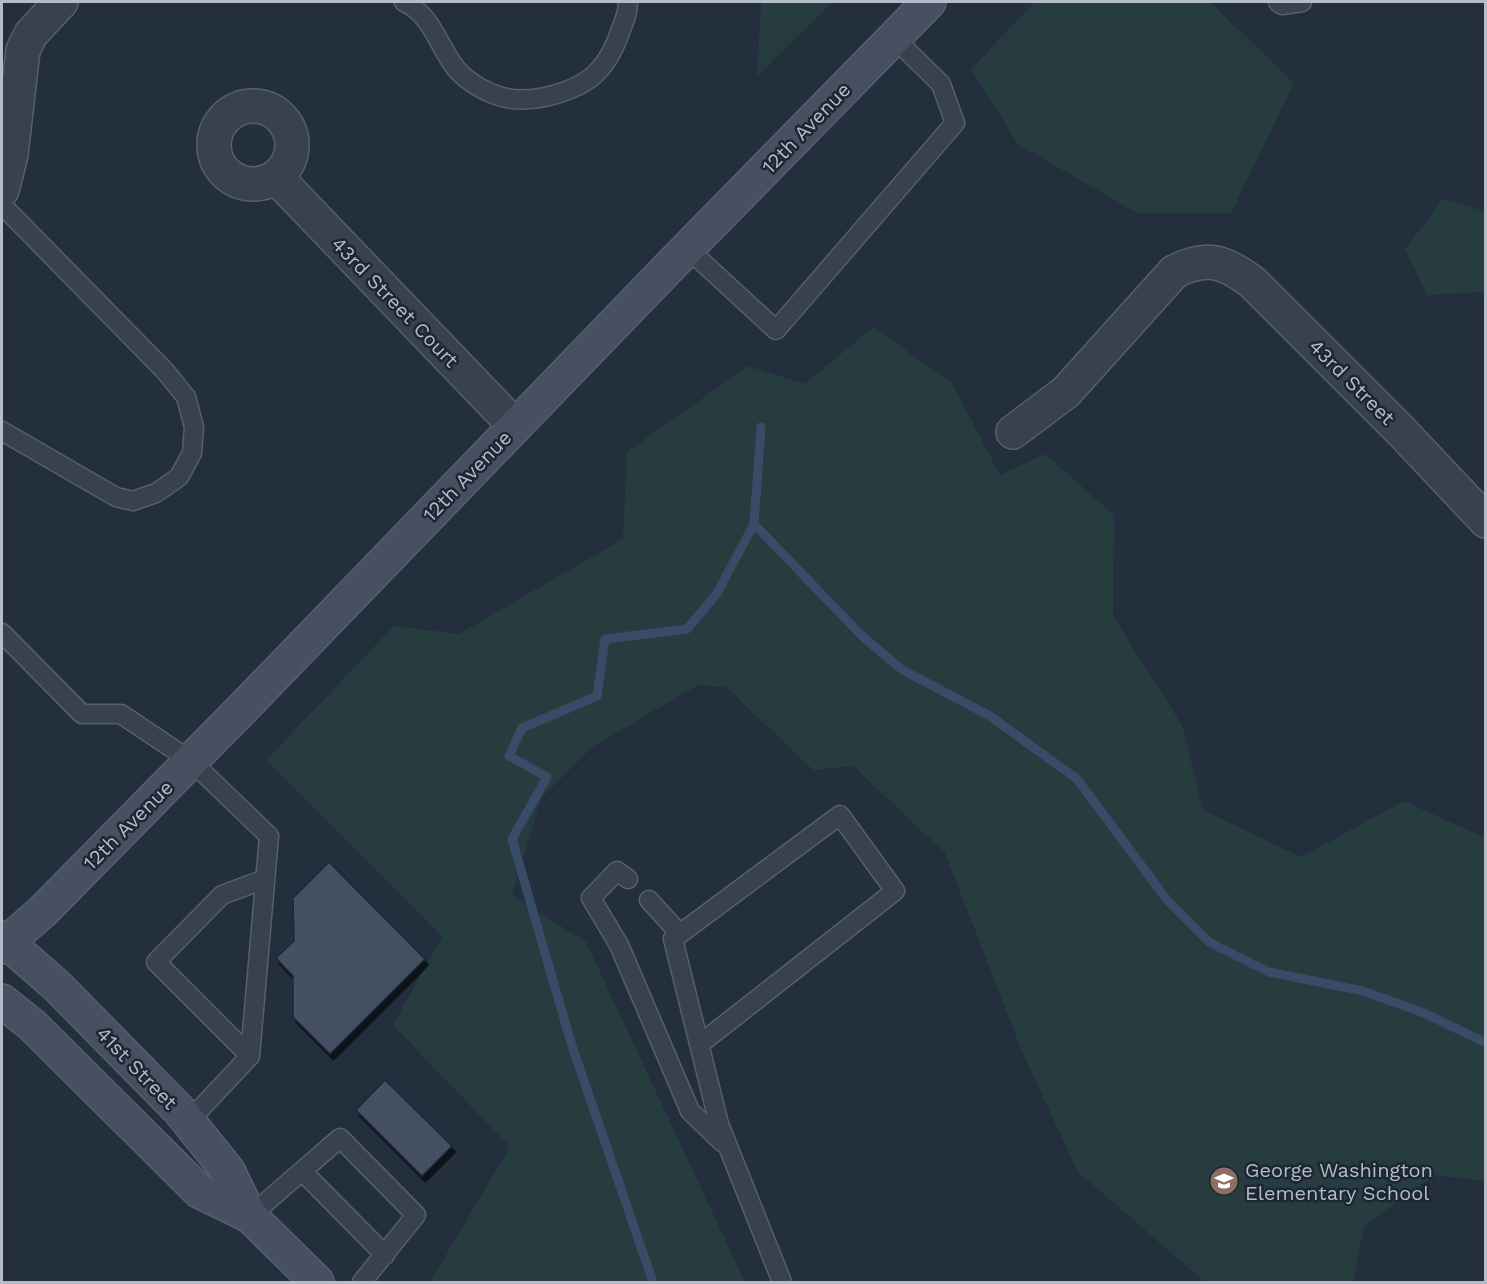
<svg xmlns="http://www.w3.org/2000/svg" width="1487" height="1284" font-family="'Work Sans',sans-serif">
  <defs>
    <filter id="shadow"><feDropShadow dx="3.5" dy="6" stdDeviation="0" flood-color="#0009"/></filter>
  </defs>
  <rect width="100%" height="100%" fill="#242f3e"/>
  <!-- green -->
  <path fill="#263c3f" d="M761,2H832L757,76Z
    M1035,2H1210L1294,83L1231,213H1137L1018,144L971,69Z
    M1443,199L1485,211V292L1427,295L1405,249Z
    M873,327L952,383L1000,475L1045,454L1114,515L1113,616L1182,725L1203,810L1301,857L1404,801L1485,838V1181L1435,1175L1364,1226L1353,1282H1205L1078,1172L1023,1054L945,853L853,766L813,770L726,687L698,685L592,747L541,798L512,895L586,942L745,1282H430L510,1147L393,1025L442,937L266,760L394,626L459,634L623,539L627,452L748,366L805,384Z"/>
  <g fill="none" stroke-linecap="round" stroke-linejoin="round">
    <!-- stream -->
    <path stroke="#394c67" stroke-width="9" d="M761,427L754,524L862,636L901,669L990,716L1077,779L1167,900L1209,942L1269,972L1363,991L1424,1013L1486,1043
      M653,1282L572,1046L512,839L547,777L509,756L522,728L597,696L605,639L687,629L716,595L754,524"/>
  </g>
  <!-- building -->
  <path fill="#455162" stroke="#1f2835" stroke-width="1.5" filter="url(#shadow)" d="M329,862L425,959L330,1054L293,1017V976L276,958L294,941L293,898Z
    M385,1080L452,1146L422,1176L356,1110Z"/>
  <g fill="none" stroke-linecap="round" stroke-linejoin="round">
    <!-- lane casing -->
    <g stroke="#565f6c" stroke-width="21">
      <path id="lane" d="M404,2C430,13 438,44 454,66C462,77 478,88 491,93C508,101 526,101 545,97C585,88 606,73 620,32C624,22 628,13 628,2
        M1278,2L1282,5L1302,2
        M2,205L165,371L186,397L194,427L192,453L179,477L156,493L133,501L116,497L2,431
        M687,248L776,330L955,123L941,84L894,38
        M2,633L82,714H121L191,761L269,836L250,1056L188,1122
        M628,879L617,871L591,898L619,945L690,1111L722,1142
        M649,900L680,934
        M700,1044L895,891L840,815L673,939L719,1124L782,1282
        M250,1056L156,962L222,895L265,879
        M302,1171L385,1255
        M250,1216L340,1138L416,1215L362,1282"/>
    </g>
    <!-- street casing -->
    <g stroke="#565f6c" stroke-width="36">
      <path id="street" d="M214 145a39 39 0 1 1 78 0a39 39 0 1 1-78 0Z
        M276,177L515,426
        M2,190L11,155L23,50L31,34L61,2
        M1013,432L1066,392L1174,272C1206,255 1224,261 1252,282L1402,432L1486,521"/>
    </g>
    <!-- secondary casing -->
    <g stroke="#565f6c" stroke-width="36">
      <path id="secondary" d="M2,938L57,986L180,1111L228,1171L250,1216
        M2,947L43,911L242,709L675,261L929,2
        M2,1001L32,1025L199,1191L250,1216L317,1282"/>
    </g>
    <!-- lane -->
    <use href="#lane" stroke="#38414e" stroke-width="18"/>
    <!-- street -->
    <use href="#street" stroke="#38414e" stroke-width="33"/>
    <!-- secondary -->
    <use href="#secondary" stroke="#465061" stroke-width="33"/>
  </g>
  <!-- icons -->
  <defs>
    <g id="school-disc" transform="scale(1.5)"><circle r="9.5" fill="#8d6e63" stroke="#1d2633"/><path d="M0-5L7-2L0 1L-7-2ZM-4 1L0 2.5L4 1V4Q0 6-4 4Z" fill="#fff"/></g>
  </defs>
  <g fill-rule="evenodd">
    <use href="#school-disc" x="1224" y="1181"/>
  </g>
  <g text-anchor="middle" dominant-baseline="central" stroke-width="5" stroke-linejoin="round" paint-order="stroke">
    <!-- street labels -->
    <g font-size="20" fill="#b4bcc9" stroke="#1d2633">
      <text transform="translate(806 128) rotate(-46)">12th Avenue</text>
      <text transform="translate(395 302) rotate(46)">43rd Street Court</text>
      <text transform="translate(1352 382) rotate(45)">43rd Street</text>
      <text transform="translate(467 476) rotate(-46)">12th Avenue</text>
      <text transform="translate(128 825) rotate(-45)">12th Avenue</text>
      <text transform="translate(137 1068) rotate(46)">41st Street</text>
    </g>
    <!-- poi labels -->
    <g font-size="20" fill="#b4bcc9" stroke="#1d2633" text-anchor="start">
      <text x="1245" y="1170">George Washington<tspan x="1245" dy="23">Elementary School</tspan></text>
    </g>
  </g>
  <!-- border -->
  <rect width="1487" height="1284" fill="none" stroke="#b4bcc9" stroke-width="6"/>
</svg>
